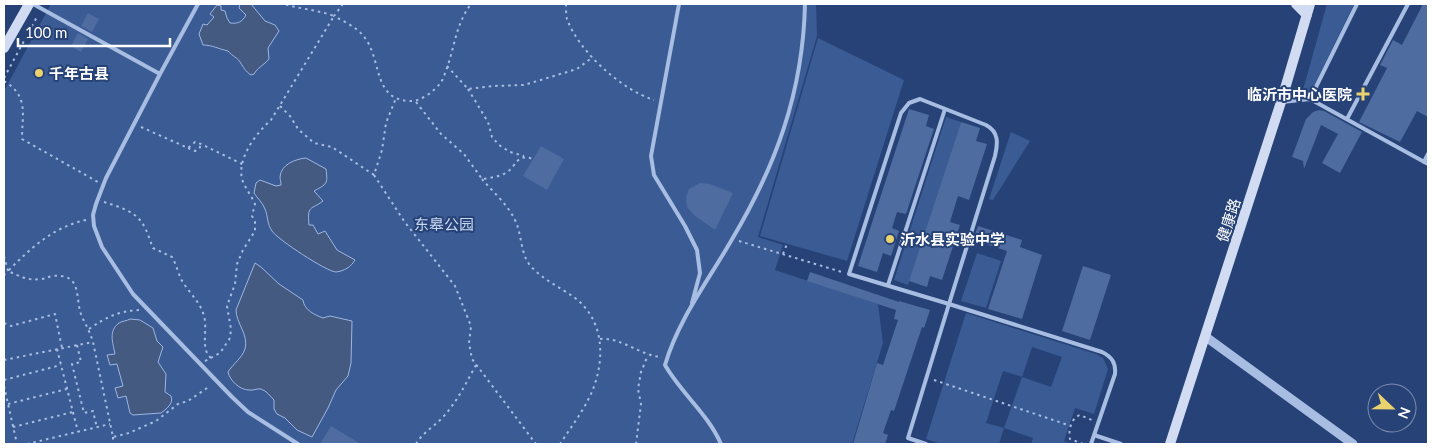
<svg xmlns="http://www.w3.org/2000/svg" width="1432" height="448" font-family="Lato,'Noto Sans SC',sans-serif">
  <rect width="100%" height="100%" fill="#264277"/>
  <!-- green -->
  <path fill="#3a5b94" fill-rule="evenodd" d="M51,4H816L817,36L758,237L783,245L775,270L878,304L883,343L852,444H4V91Z
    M1327,4H1354L1309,96L1301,97Z
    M818,38L904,80L847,261L760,236Z
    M946,117L961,122L908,285L894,280Z
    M1011,132L1030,141L993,200L989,199Z
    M977,253L1001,261L986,308L961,301Z
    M966,313L1096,354L1103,358L1108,369L1094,414L1075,408L1064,441L1072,444H1031L1033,438L1004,428L999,444H941L926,439ZM1032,347L1062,357L1051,387L1022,377ZM1003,371L1022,377L1004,428L986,423Z"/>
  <!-- water -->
  <path fill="#455a81" stroke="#9db7e3" d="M240,4H251L265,21L275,25L279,31L268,48L269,59C264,65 257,68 254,74L251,75C245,71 244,68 240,62C238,58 232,56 228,51C219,49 212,45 203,45L199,34L203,24L207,25L214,17L210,14L217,5L221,6V10L225,11L227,18L230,23C238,24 242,22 246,15L239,8Z
    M306,158L326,169C328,184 327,184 314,191L323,201C311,210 307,205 309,225H313L318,234L325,231L337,250L355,260C351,267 344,271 336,272C327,272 277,239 272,231C267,224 268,216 265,209C263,203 257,198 254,193L256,183L260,180L276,186L281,185C281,182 280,179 280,177C281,164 296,159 306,158Z
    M255,263L261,267L279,284L303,300C304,310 315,315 323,318L330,316L352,321L351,363L348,376L336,390L328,408L312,437L297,430L285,418L277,414L274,409V400C270,396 267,391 261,389C257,388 253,391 249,390C240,390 230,381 228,372C233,364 242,358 245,349C249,335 236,323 236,310Z
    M130,319L140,320L153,328L157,341L163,347L158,362L166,374L165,392L171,396C174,404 166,409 161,413L133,415L130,413L126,396L118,398L115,388L123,386L117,364L110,365L107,355L115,354C113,343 108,331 119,323C122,321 127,321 130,319Z"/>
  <!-- building -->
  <path fill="#4f6ca1" d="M1423,4H1428V117L1417,111L1400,142L1359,122L1387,68L1380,65L1393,40L1402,45Z
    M88,13L99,19L92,32L81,26Z
    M78,33L88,39L81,52L71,46Z
    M909,109L929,115L926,126L934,129L906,214L897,212L892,228L899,231L891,256L883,253L877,272L858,266Z
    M1319,110L1324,111L1362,132L1340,173L1322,163L1338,134L1321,125L1304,169L1303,161L1292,157L1306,119L1313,112Z
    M961,122L980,128L976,141L987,144L969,200L958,196L950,222L960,225L942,280L930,276L927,287L909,281Z
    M541,146L564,159L547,190L523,176Z
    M700,183L710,184L733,193L715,230L695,216L687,207L686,198L689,189Z
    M978,226L1022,240L1020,247L1042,255L1022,319L988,309L1007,251L973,240Z
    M1083,266L1111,275L1090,340L1062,331Z
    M810,272L899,302V301L930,310L924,328L922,327L894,411L891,410L883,433L888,435L885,444H853L877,363L883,365L898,320L894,319L896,310L807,281Z
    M331,426L361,444H320Z"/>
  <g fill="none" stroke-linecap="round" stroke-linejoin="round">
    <!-- path -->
    <path stroke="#a8bde2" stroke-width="2" stroke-dasharray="2.5 4" stroke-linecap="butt" d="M343,4L334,16C345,22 358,28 365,38C382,61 373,100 410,101C420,102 435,91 441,82C444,78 445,72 447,68C455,45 456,24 471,4
      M566,4C566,9 566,15 567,19C579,52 622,90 654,100
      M447,66L468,89L493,86L524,85L577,69L593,57
      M4,78L38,15
      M4,81C29,96 22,114 22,139L98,182
      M468,89L488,122L492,137L499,145L510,152L524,156
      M416,102L441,134L464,154L482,179C490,178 498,177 506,173C517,166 516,153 533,159
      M280,106L290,116L298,129L314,143L332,147L374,175L382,150L386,123L396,98
      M141,127L188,148L195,142L201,144L242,164
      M188,148L195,151L199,149L201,145
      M374,175L404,221L455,286L471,326L469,343L472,359L536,444
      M482,179C493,192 508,205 515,220C522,234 520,251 529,264C541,279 560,287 575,298C608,323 605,369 587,402C579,417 569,430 560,444
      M104,202C119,207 136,211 144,226C148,233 150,241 153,248L172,257C176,264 178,272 181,279C188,292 200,301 204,316C208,330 200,349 211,358
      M86,220C53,227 31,248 8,271C19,276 28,281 41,279C45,279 48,277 52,276C84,273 74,298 82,317C86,325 90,332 93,342L113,437L129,433L156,421L178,404L188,401L210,386
      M739,241L842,272
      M783,254L787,244
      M4,256L8,271L4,275
      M4,323L11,326L55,314L62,348
      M89,329C106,317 119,311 139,310
      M600,339C622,337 640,356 662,357
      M77,345L81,362L72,364L84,413L93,411L97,428
      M57,349L78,432
      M4,360L93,342
      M205,361L220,353L230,338L231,329L227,306L235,284L237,264L243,250L255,231V221L252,216L255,204C251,195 245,188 242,179C237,158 257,132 271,120L334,16C318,10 300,9 284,4
      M4,380L61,365
      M934,380L1071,426
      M4,386L17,444
      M8,404L67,389
      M13,427L73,412
      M113,437V444
      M27,444L110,424
      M416,444C422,433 434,427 443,417C457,402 466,383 476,365
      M636,444L641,404L638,389L641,372L648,355
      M1083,444L1070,439C1068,431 1071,418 1080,415L1092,420"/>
    <!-- service -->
    <path stroke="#a8bde2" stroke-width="4" d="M33,4L160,74L106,178L96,204L93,215L94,226L102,247L133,294L232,397L248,412L298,444
      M679,4L651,156L654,175L685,226L697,250L700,273L692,303
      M1357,4L1310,99L1428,164
      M160,74L198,4
      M920,99L986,125C999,132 998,143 995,156L949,304L849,274L901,113L909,103Z
      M1282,102L1310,99
      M1347,119L1408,4
      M1424,162L1428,154
      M888,285L945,109
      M1094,435L1121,444
      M721,444C708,414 681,393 665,365C678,320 708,281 731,241C776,166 803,92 805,4
      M926,444L908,438L949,304L1102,352C1112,357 1116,363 1115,374L1091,444"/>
    <!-- tertiary -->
    <path stroke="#a8bde2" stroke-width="9" d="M1206,337L1353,444"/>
    <!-- secondary -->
    <path stroke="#d1dcf3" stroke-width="10" d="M1296,4L1307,15
      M4,48L29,4
      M1170,444L1281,102L1310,4"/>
  </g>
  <!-- markers -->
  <g fill="#ead26e" stroke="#264277" stroke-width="2">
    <circle cx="39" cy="73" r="5"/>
    <path d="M1360.5 86.5h5v5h5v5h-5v5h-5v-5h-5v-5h5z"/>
    <circle cx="890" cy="239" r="5"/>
  </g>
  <g text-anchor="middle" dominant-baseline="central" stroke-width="4" stroke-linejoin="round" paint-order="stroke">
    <!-- poi labels -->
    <g font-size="15" font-weight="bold" fill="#fff" stroke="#264277" text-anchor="start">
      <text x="49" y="73">千年古县</text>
      <text x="1352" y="94" text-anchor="end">临沂市中心医院</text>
      <text x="900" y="239">沂水县实验中学</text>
    </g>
    <!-- street labels -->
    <g font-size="15" fill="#fff" stroke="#264277">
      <text transform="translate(1228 220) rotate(-72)">健康路</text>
    </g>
    <!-- park labels -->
    <g font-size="15" fill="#cad9f2" stroke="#264277">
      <text x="444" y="224">东皋公园</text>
    </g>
  </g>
  <!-- border -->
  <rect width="1432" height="448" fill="none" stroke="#ffffff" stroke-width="10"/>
  <!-- north arrow -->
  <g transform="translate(1392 408) rotate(112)"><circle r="24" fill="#264277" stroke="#7d8ead"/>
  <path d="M0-4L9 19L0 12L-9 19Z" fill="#ead26e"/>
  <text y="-8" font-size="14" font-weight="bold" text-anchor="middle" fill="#ffffff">N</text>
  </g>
  <!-- scale -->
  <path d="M18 38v8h152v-8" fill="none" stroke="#ffffff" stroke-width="2.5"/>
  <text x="25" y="38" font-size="15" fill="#ffffff" stroke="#264277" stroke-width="4" paint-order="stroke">100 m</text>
</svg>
